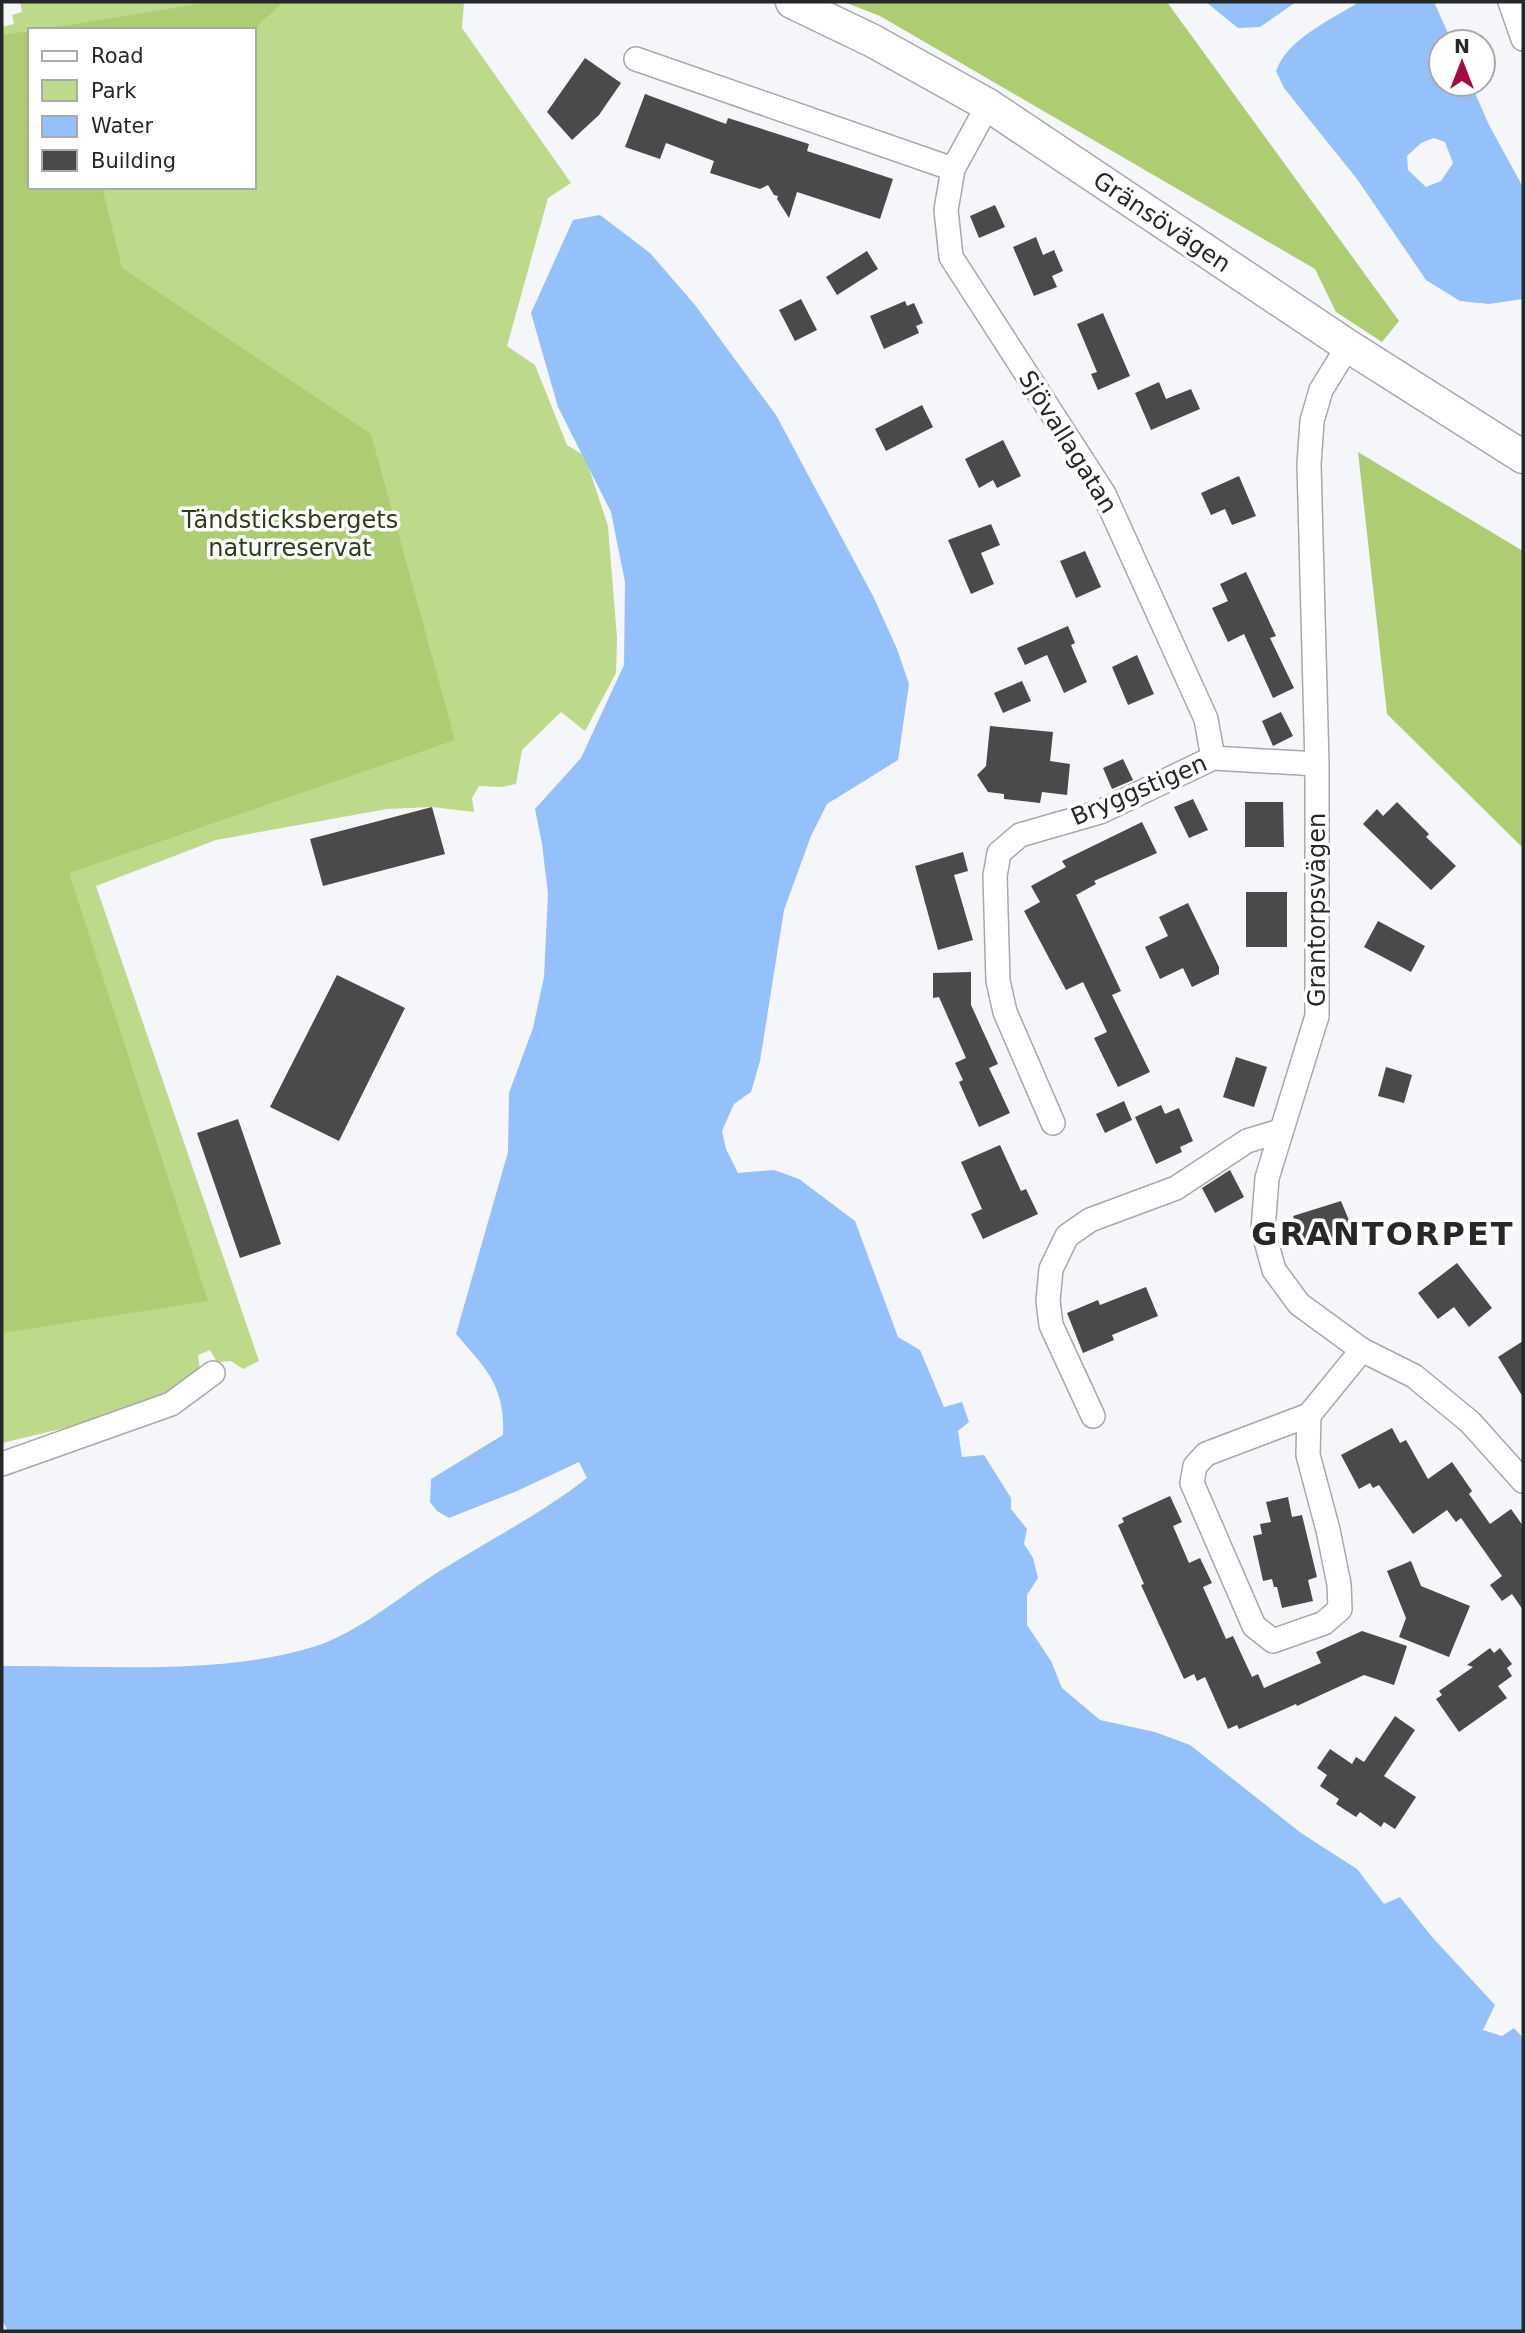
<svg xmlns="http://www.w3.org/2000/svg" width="1525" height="2333" font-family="'DejaVu Sans',sans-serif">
  <rect width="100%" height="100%" fill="#f4f6f9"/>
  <!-- green -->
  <path fill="#bdd98a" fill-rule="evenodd" d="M20,2H464L462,28L571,183L548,198L507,346L535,365L567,445L585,456L608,526L617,638L616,673L585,731L561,712L522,750L516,784L502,787L479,786L472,798L474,812L432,807L387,809L216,840L96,886L259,1361L243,1369L231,1361L217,1362L210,1350L198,1355L200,1370L197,1377L133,1408L73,1426L2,1443V27L14,24L12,15L22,12ZM30,30H254V187H30Z"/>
  <!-- forest -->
  <path fill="#aecd73" d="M212,2H283L253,30H37Z
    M844,2H1167L1399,321L1382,342L1336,312L1315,269L880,16Z
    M30,31V187H102L122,268L371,434L455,740L69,873L208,1301L2,1333V35Z
    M1358,452L1523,551V848L1387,714Z"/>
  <!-- water -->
  <path fill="#94c0fc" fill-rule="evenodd" d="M1206,2H1296L1260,27L1238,28Z
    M1359,2H1434L1452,42H1441V84H1471L1489,125L1523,187V299L1489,304L1460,301L1426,280L1357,179L1284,88L1276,71C1288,38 1331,20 1359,2ZM1434,138L1445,142L1453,163L1441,181L1426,187L1408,170L1407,156L1421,143Z
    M600,215L650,253L695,305L776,415L873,596L897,649L909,684L898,760L827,804L811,836L784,910L760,1061L751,1092L734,1104L722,1131L726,1149L738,1173L774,1170L799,1179L855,1221L898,1337L920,1350L944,1407L962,1402L969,1422L958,1431L962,1457L984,1455L1011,1498V1509L1027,1529L1024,1544L1033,1558L1038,1578L1027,1595V1625L1051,1661L1062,1688L1100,1720L1155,1732L1190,1745L1301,1833L1357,1869L1384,1904L1400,1897L1433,1938L1495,2005L1483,2030L1502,2036L1514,2028L1523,2038V2331H8L2,2320V1666C100,1665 218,1676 313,1647C358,1633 395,1600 435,1574C485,1542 540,1515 587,1478L579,1462L517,1491L449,1518L437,1511L430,1502L431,1479L503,1435C505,1385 486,1369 456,1334L508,1152L509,1093L533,1028L544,977L548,894L542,844L535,809L581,758L624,665L625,582L611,512L558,407L531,313L573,220Z"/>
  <!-- building -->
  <path fill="#4c494a" d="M585,58L621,83L599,115L572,140L547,112Z
    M645,94L726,124L728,118L809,144L807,151L893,179L880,219L797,192L789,218L777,199L778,196L774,195L768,185L760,189L710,173L714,161L666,143L660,159L625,147Z
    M995,205L1005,227L979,238L970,216Z
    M1036,237L1043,255L1054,250L1063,271L1052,276L1057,287L1034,296L1013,247Z
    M867,251L878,269L837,295L826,277Z
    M801,299L817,330L795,341L779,310Z
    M905,301L907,306L914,303L923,323L916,326L919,333L884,349L870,316Z
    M1103,313L1130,376L1098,390L1091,374L1097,372L1077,324Z
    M1159,382L1166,399L1191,389L1200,409L1151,430L1135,393Z
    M922,405L933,427L886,451L875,429Z
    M1003,440L1021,476L997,488L993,480L979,488L965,459Z
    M1239,476L1256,516L1232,525L1225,509L1211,515L1201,493Z
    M991,524L1000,545L981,553L994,584L971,594L948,540Z
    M1085,551L1101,587L1076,598L1060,561Z
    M1246,572L1276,636L1270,638L1294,688L1273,698L1244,634L1228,642L1212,608L1228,601L1220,584Z
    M1068,626L1075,643L1071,645L1087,682L1064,693L1047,655L1025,665L1017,648Z
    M1137,655L1154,694L1128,705L1112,667Z
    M1022,681L1031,701L1003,713L994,693Z
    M1281,712L1293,736L1273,746L1262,721Z
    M990,726L1053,732L1050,761L1070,764L1067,795L1042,792L1040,803L1004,799V794L988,792L977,775L986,766Z
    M1123,759L1133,780L1112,789L1103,768Z
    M1193,799L1208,830L1189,838L1174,807Z
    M1245,802H1283L1284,847H1245Z
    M1397,802L1429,834L1426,837L1456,866L1431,890L1363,824L1377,809L1383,816Z
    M432,807L445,854L323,886L310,839Z
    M1142,822L1157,853L1094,881L1096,884L1076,895L1121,991L1112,995L1150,1072L1118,1087L1094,1038L1107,1032L1083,982L1066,990L1024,911L1040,902L1031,886L1066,867L1062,861Z
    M963,852L968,871L954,875L973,940L938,950L915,866Z
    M1246,892H1287V947H1246Z
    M1188,903L1219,967V974L1192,987L1183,968L1160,979L1145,947L1168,936L1159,917Z
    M1378,921L1425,946L1411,972L1364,947Z
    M971,972V1005L998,1064L989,1068L1010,1113L979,1127L959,1082L963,1080L955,1063L966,1058L939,997L933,998V973Z
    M337,975L405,1008L339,1141L270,1107Z
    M1236,1057L1267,1067L1254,1107L1223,1097Z
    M1386,1067L1412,1075L1404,1103L1378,1096Z
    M1124,1101L1132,1120L1105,1133L1096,1114Z
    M1161,1105L1165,1114L1179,1108L1193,1141L1180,1147L1182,1152L1156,1164L1135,1117Z
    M238,1119L281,1244L240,1258L197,1133Z
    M1000,1145L1021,1191L1026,1189L1038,1214L983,1239L971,1214L982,1209L961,1162Z
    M1230,1170L1244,1197L1215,1213L1202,1188Z
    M1341,1201L1353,1230L1331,1238L1328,1231L1303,1241L1293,1216Z
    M1457,1263L1492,1308L1469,1327L1454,1307L1438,1319L1418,1293Z
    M1146,1287L1158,1316L1112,1335L1114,1340L1083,1353L1067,1313L1098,1300L1100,1305Z
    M1523,1341V1397L1498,1357Z
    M1392,1428L1400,1443L1406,1440L1428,1479L1452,1462L1472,1491L1469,1494L1490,1524L1511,1509L1523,1526V1610L1512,1594L1502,1601L1490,1585L1502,1576L1461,1518L1456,1522L1447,1510L1413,1534L1379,1485L1373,1488L1370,1483L1359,1489L1341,1455Z
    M1170,1496L1182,1522L1173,1526L1189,1563L1200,1558L1212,1583L1203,1587L1226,1639L1233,1636L1252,1677L1258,1674L1264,1688L1321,1663L1316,1652L1362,1631L1407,1646L1394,1685L1364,1675L1297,1706L1296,1704L1239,1729L1237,1725L1228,1729L1205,1677L1197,1681L1194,1674L1184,1679L1141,1585L1144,1584L1118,1525L1124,1522L1122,1518Z
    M1288,1497L1292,1517L1302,1515L1317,1577L1308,1580L1313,1601L1282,1608L1277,1587H1274L1272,1579L1263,1581L1253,1536L1262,1534L1260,1524L1271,1522L1266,1502Z
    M1411,1561L1421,1586L1470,1606L1449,1657L1399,1637L1406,1618L1387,1571Z
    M1490,1648L1494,1653L1500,1648L1512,1664L1507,1668L1512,1676L1498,1686L1507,1698L1459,1732L1436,1699L1442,1695L1439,1691L1473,1667L1467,1665Z
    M1395,1716L1415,1730L1384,1776L1416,1797L1395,1829L1384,1822L1381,1827L1360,1812L1356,1817L1336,1804L1339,1799L1320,1786L1327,1775L1317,1768L1330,1749L1352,1764L1356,1757L1364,1762Z"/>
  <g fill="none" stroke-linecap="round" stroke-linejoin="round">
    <!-- street casing -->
    <g stroke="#a6a8ab" stroke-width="26">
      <path id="street" d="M1510,2L1523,39
        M636,59L953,169
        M988,105L953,169L946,210L951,257L1104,494L1206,719L1213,758
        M1348,346L1321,390L1312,421L1309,464L1317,764V1016L1267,1178L1263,1230L1274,1270L1299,1304L1362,1350L1414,1376L1470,1422L1523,1481
        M1053,1123L1005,1012L998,981L995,876L999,853L1020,835L1100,812L1213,758L1317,764
        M1309,1415L1308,1455L1328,1530L1339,1584L1340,1609L1324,1623L1273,1641L1254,1626L1192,1483L1195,1466L1206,1454L1309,1415L1362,1350
        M1093,1416L1051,1325L1048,1301L1051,1269L1067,1236L1090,1220L1176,1188L1247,1141L1280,1131
        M2,1464L171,1404L213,1373"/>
    </g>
    <!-- secondary casing -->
    <g stroke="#a6a8ab" stroke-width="35">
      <path id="secondary" d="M792,2L873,41L988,105L1348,346L1523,457"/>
    </g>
    <!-- street -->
    <use href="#street" stroke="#fff" stroke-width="23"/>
    <!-- secondary -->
    <use href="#secondary" stroke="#fff" stroke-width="32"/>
  </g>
  <g text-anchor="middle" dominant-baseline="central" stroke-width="7" stroke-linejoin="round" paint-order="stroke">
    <!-- street labels -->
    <g font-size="24" fill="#262728" stroke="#fff">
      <text transform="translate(1162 222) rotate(34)">Gränsövägen</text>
      <text transform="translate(1068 442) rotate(58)">Sjövallagatan</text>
      <text transform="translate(1139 790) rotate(-23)">Bryggstigen</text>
      <text transform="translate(1317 910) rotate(-90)">Grantorpsvägen</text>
    </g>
    <!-- park labels -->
    <g font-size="24" fill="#313d18" stroke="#fff">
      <text x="290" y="520">Tändsticksbergets<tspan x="290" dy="28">naturreservat</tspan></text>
    </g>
    <!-- district labels -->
    <g font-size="32" font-weight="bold" letter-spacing="2" fill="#262728" stroke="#fff">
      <text x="1383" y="1234">GRANTORPET</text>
    </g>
  </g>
  <!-- border -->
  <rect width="1525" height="2333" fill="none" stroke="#262728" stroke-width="7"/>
  <!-- legend -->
  <rect x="28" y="28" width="228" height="161" fill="#ffffff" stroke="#a8a9a9" stroke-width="2"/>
  <rect x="42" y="51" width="35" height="10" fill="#ffffff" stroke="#a8a9a9" stroke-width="2"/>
  <text x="91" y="63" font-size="21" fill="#262728">Road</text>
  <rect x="42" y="80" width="35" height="21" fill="#bdd98a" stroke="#a8a9a9" stroke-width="2"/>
  <text x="91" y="98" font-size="21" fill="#262728">Park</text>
  <rect x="42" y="116" width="35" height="21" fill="#94c0fc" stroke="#a8a9a9" stroke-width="2"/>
  <text x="91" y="133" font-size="21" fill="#262728">Water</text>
  <rect x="42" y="150" width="35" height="21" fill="#4c494a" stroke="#a8a9a9" stroke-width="2"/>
  <text x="91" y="168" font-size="21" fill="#262728">Building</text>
  <!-- north arrow -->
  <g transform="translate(1462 63)"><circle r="33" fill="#ffffff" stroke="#a8a9a9" stroke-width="2"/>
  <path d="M0-5L12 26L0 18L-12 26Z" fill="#a40a41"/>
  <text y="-10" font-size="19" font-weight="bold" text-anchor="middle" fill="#262728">N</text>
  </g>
</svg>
